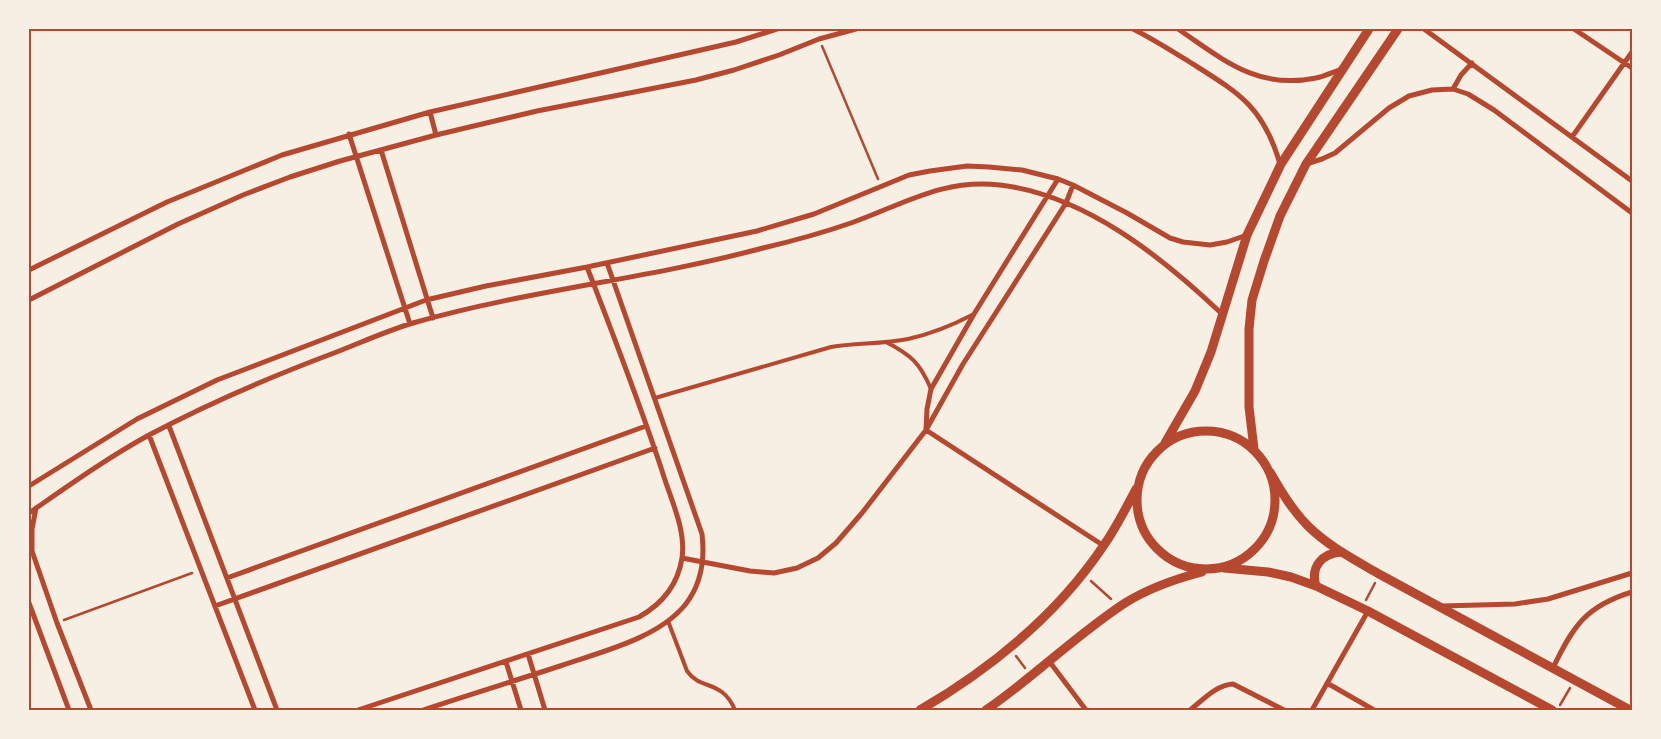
<svg xmlns="http://www.w3.org/2000/svg" width="1661" height="739" font-family="Commissioner,sans-serif">
  <rect width="100%" height="100%" fill="#f6efe4"/>
  <g fill="none" stroke-linecap="round" stroke-linejoin="round">
    <!-- path -->
    <path stroke="#b5482f" stroke-width="2.5" d="M822,46L878,179
      M1091,581L1111,599
      M1366,600L1375,583
      M64,620L192,573
      M1016,656L1025,668
      M1560,705L1570,688"/>
    <!-- service -->
    <path stroke="#b5482f" stroke-width="4" d="M886,342C911,355 920,363 931,389
      M655,398L831,347C856,343 883,344 908,339C931,334 953,325 974,314
      M668,621L687,671C701,691 722,679 735,710"/>
    <!-- minor -->
    <path stroke="#b5482f" stroke-width="5" d="M1133,29C1155,40 1175,53 1196,66C1242,95 1264,109 1280,164
      M1178,29C1224,60 1257,90 1316,78C1325,76 1333,72 1342,69
      M1424,29L1632,181
      M1574,29L1632,68
      M1453,89L1461,75L1472,63
      M430,112L436,135
      M349,134L410,324
      M1572,137L1632,52
      M381,150L433,318
      M1306,164L1322,159L1335,153L1389,108L1409,96L1432,90L1453,89L1468,94L1494,110L1632,213
      M29,270L167,202L282,155L430,112L736,42L777,29
      M29,300L178,224L243,195L290,177L340,161L436,135L537,111L696,80L734,70L779,55L819,39L856,29
      M169,426L277,710
      M926,430L927,409L931,389L974,314L1058,179
      M926,430L1104,546
      M149,435L255,710
      M29,486L137,419L217,380L426,300L486,286L587,267L757,231L814,214L909,175L930,171L967,166L989,167L1022,170L1058,179L1073,185L1127,213L1170,238L1183,242L1210,245L1227,242L1247,235
      M36,508L32,529V551L57,623L91,710
      M29,513C68,486 107,458 149,435C209,403 270,377 334,353C360,343 386,331 413,323C528,290 648,279 763,248C793,241 822,233 851,223C902,205 943,178 1000,185C1085,195 1162,257 1222,314
      M682,558L750,571L774,573L797,568L818,558L836,543L862,513L926,430L963,364L1066,203L1073,185
      M227,578L646,426
      M29,603L69,710
      M215,606L655,448
      M1442,606L1515,604L1548,599L1632,573
      M528,654L545,710
      M1049,661L1086,710
      M506,662L521,710
      M1553,668C1573,626 1586,606 1632,592
      M1327,683L1374,710
      M358,710L639,617C662,604 678,584 682,558C686,531 672,502 664,477C641,406 614,337 587,267
      M423,710C468,695 514,681 560,666C600,652 657,639 685,605C701,585 705,559 702,534L607,263
      M1190,710C1203,700 1216,685 1233,684L1284,710
      M1312,710L1368,611"/>
    <!-- tertiary -->
    <path stroke="#b5482f" stroke-width="9" d="M1137 500a69 69 0 1 1 138 0a69 69 0 1 1-138 0Z
      M1165,443L1195,391L1211,352L1247,235L1281,164L1369,29
      M1254,449L1249,407V329L1252,300L1264,261L1280,216L1306,164L1398,29
      M1270,472C1281,491 1292,510 1308,526C1328,546 1355,560 1379,574L1630,710
      M1224,568L1268,572L1291,577L1316,586L1368,611L1552,710
      M1316,586C1310,567 1322,553 1342,552
      M920,710C990,669 1058,614 1104,545C1116,528 1126,508 1136,489
      M986,710C1034,677 1076,635 1125,603C1149,588 1175,579 1202,572"/>
  </g>
  <!-- border -->
  <rect width="1661" height="739" fill="none" stroke="#f6efe4" stroke-width="60"/>
  <rect x="30" y="30" width="1601" height="679" fill="none" stroke="#b5482f" stroke-width="2"/>
</svg>
